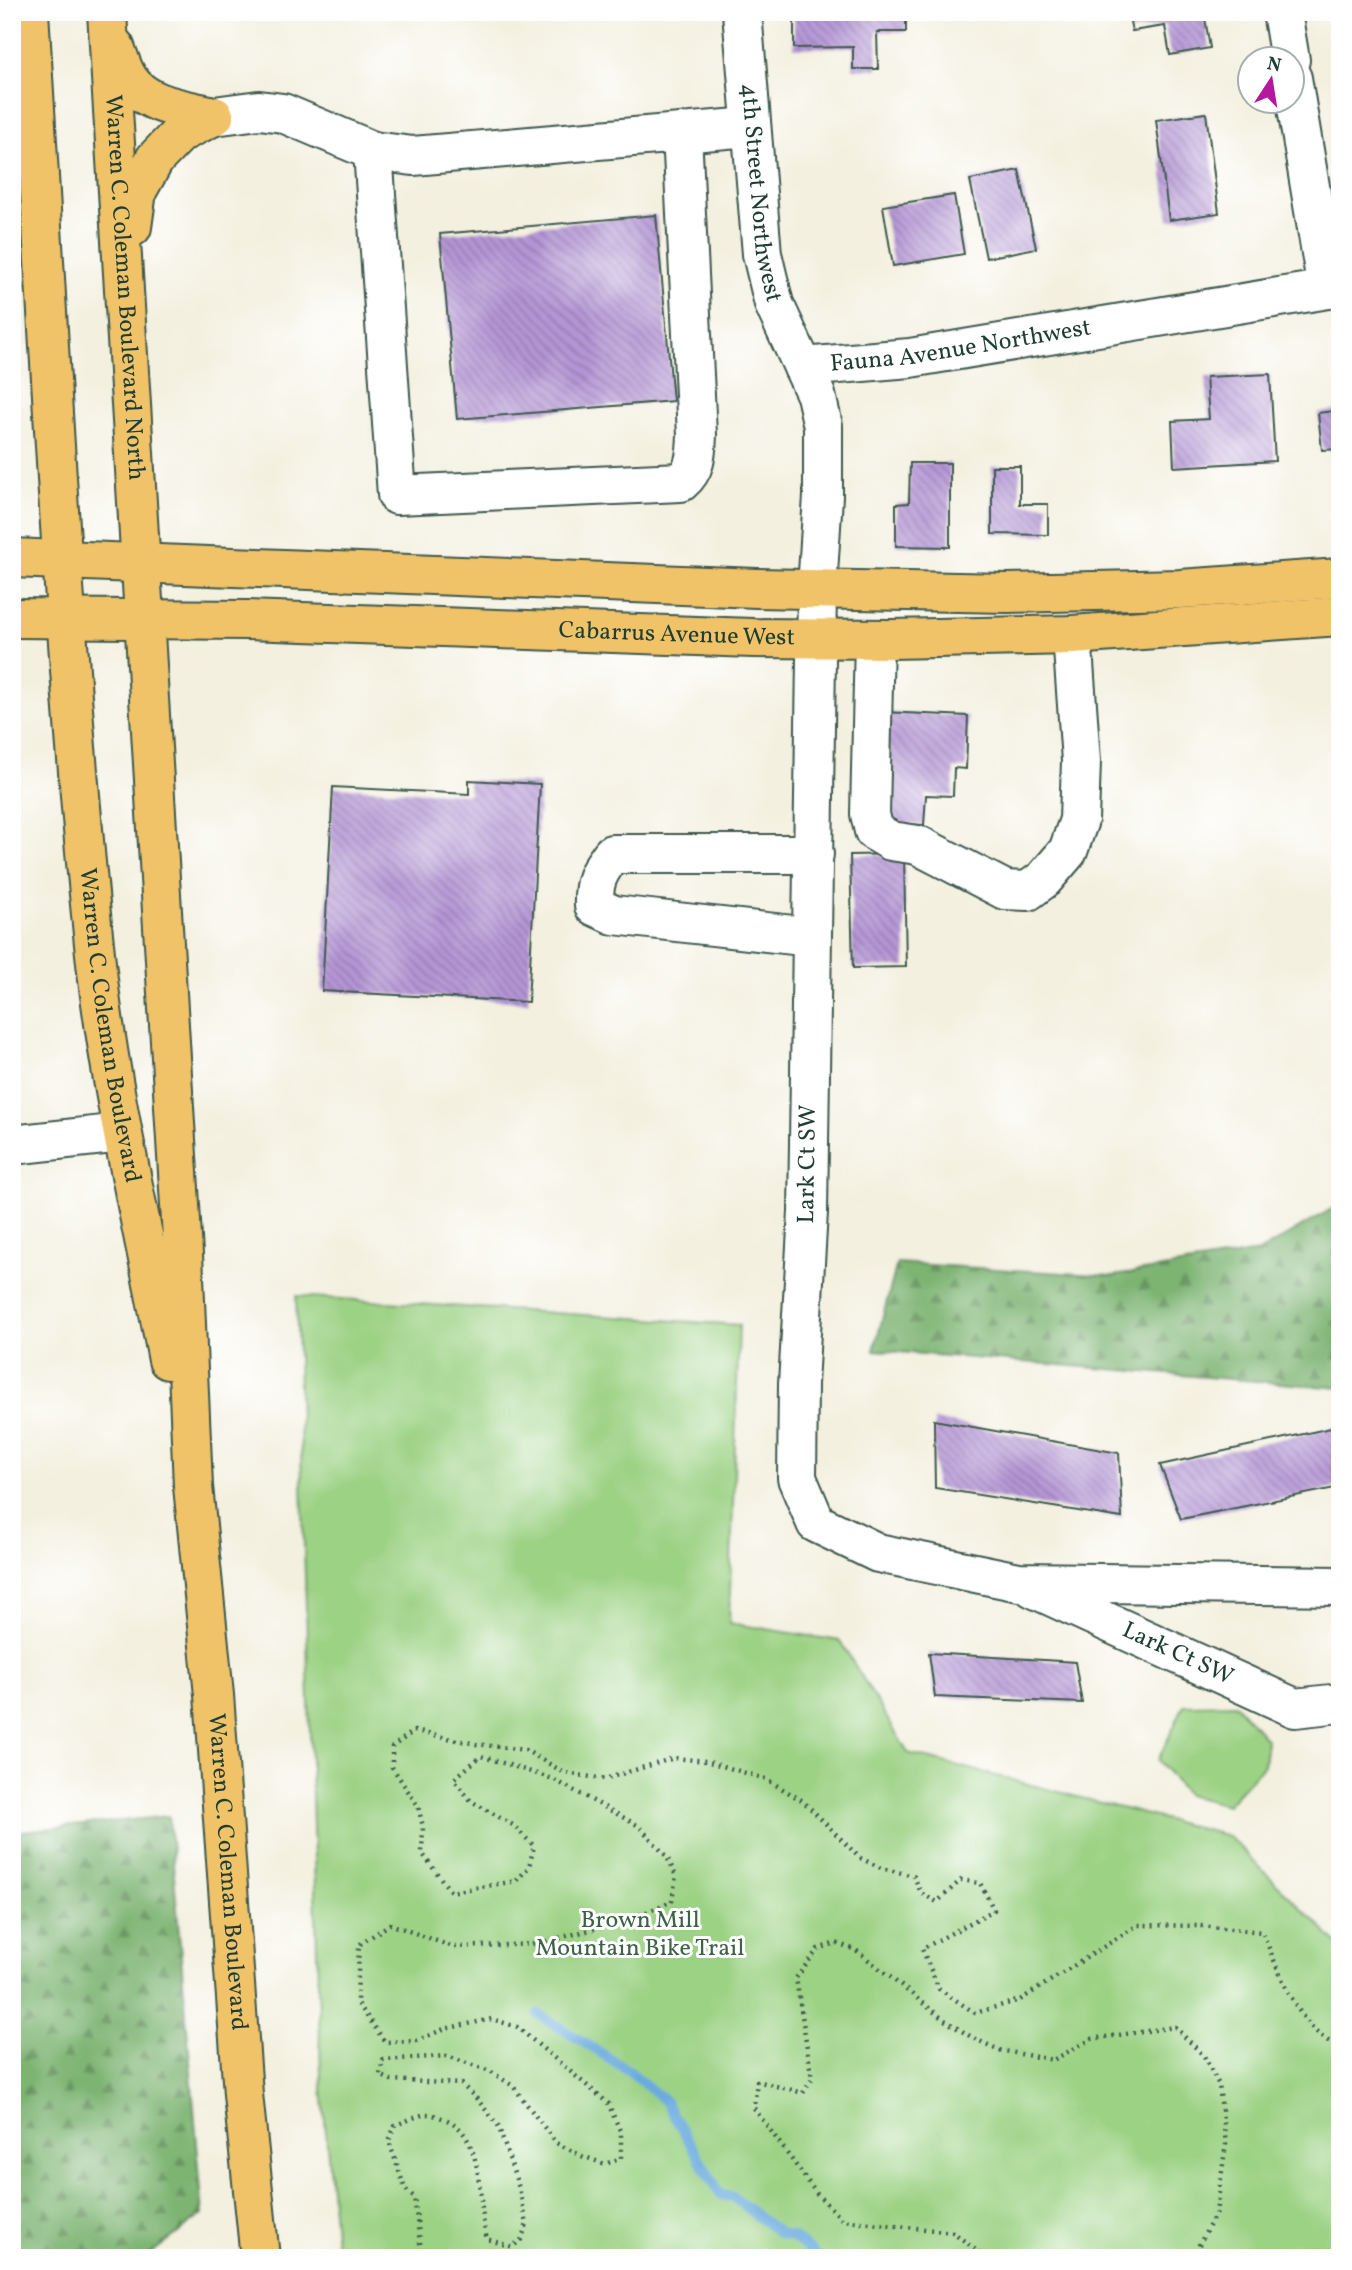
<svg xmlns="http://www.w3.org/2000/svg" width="1352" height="2270" font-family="Vollkorn,serif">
  <defs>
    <pattern id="forest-firs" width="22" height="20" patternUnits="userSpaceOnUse" patternTransform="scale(1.75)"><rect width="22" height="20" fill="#7db472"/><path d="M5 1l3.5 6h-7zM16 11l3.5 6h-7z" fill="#66945e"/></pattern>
    <pattern id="building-back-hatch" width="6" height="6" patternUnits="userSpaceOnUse" patternTransform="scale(1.75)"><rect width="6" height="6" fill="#b495d5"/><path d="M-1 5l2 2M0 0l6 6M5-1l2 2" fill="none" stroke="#927bae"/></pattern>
  </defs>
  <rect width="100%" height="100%" fill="#fff"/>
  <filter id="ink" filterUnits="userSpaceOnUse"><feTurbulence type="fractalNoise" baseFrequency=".0143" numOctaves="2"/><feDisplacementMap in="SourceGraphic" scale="14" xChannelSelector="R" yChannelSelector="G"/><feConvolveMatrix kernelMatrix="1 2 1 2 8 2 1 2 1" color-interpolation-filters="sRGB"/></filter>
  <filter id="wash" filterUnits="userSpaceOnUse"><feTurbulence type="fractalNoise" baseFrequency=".00686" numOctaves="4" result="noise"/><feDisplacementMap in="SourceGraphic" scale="28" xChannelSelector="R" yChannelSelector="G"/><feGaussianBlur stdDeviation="1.57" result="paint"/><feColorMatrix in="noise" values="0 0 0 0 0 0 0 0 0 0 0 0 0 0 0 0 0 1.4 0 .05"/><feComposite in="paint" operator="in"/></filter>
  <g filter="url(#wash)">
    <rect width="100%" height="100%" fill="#f3f0df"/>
    <!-- forest -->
    <path fill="url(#forest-firs)" stroke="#4e7853" stroke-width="2" d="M1340,1204V1388L874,1350L897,1263L1114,1276L1259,1252Z
      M169,1816L203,2214L145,2258H12V1832Z"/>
    <!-- park -->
    <path fill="#9cd284" stroke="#5e885c" stroke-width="2" d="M296,1296L739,1325L729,1623L840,1641L908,1753L1228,1836L1340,1946V2258H337L321,2076Z
      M1235,1704L1267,1740L1264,1765L1227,1805L1187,1795L1158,1760L1184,1705Z"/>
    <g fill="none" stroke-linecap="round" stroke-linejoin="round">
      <!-- stream -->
      <path stroke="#6aabde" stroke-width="10" d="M538,2014L628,2070L665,2101L721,2195L733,2197L780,2234L793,2237L819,2258"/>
    </g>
    <g id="blocks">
      <!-- building -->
      <path fill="url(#building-back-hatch)" d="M794,12H906V32H877L878,69H853V47L794,48Z
        M1128,12H1204L1210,48L1170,55L1165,26L1132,31Z
        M1206,113L1219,213L1169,220L1156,120Z
        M1019,170L1036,248L986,258L970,180Z
        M954,195L964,254L893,266L883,206Z
        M656,215L673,401L457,419L440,234Z
        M1270,374L1275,461L1174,467L1172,421L1209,419L1206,377Z
        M1340,410V449L1322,450L1318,413Z
        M910,463H950V547L896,546V504L909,503Z
        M992,466H1020V504H1048V535L992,534Z
        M883,712L968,716L966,769L954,768L953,796L926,795L924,825L878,823Z
        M469,780L540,784L528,1002L322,991L333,787L469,794Z
        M904,854L906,967L853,968L850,855Z
        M934,1420L1119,1453L1122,1518L935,1488Z
        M1340,1426V1487L1181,1519L1160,1465Z
        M929,1653L1075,1662L1082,1703L935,1697Z"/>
    </g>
  </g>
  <g filter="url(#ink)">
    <use href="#blocks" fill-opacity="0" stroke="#3f584e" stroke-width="2"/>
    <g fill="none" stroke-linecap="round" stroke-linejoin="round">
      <!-- minor casing -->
      <g stroke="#3f584e" stroke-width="42">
        <g id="minor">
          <path id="s1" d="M742,12L762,254L774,304L816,395L823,426V496L817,589L808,1212L798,1384L797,1478L816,1523L878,1553L1019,1582L1340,1586"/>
          <path d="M1282,12L1290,60"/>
          <path d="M1292,78L1327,289"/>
          <path d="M214,116L259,110L283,113L373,151L413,156L750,127"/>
          <path d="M373,151L397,495L681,482C696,469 696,455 697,435L682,133"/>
          <path id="s2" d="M803,367L910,358L1340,287"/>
          <path d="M874,639L870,814L874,831L891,841L918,845L1005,890L1028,891L1044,879L1068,851L1079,820L1081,761L1072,635"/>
          <path d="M811,937L614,915L594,906C593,882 598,872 612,854H814"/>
          <path d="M12,1145L122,1133"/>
          <path id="s3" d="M1033,1588L1295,1708L1340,1703"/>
        </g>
      </g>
      <!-- major casing -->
      <g stroke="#3f584e" stroke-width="42">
        <g id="major">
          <path d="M12,558L757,588L1008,593L1180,589L1340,578"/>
          <path id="s4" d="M12,618L247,620L753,638L892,639L1072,635L1340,616"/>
        </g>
      </g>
      <!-- highway casing -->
      <g stroke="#3f584e" stroke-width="42">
        <g id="highway">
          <path id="s5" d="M29,12C49,323 62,635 94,944C108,1084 142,1222 168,1360"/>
          <path id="s6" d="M107,12L183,1254L193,1486L214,1695L243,2094L260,2258"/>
          <path d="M115,47C119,57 122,69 128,78C145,106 185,109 214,116"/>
          <path d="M132,227L137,191L155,159L180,133L214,116"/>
        </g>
      </g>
      <!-- path -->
      <path stroke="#3f584e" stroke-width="4.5" stroke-dasharray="2 5" stroke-linecap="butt" d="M422,2258L414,2197L405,2189L389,2141L395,2125C405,2122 416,2116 426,2114C431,2114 437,2116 442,2118C487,2132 476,2202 487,2239L512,2247L521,2240L527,2224L519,2188L498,2125L477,2099L461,2084L391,2080L380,2075L383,2060L447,2056L490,2071L513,2086L556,2143L582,2156L605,2164L621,2158V2133L608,2103L517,2027L492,2019L444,2029L416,2041L385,2042L357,2002L359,1945L390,1924L453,1947L536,1944L625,1921L672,1901L676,1876L667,1857L639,1826L553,1779L481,1756L454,1779L471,1801L513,1825L534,1846L529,1867L516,1881L451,1892L422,1853L423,1827L418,1806L392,1767V1747L414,1731L476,1744L525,1750L565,1773L605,1779L674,1758L706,1761L766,1779L803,1801L860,1858L881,1868L914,1876L921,1893L937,1902L961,1880L980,1883L994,1910L922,1949L939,1989L975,2013L1020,2000L1138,1925L1201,1926L1262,1932C1278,1967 1299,2035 1340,2046
        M986,2258L953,2232L843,2220L817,2194L754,2108L757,2081L803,2093L812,2079L796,1978L818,1949L836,1943L856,1950L943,2019L973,2038L999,2050L1053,2060L1092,2039L1175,2027L1204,2056L1219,2085L1226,2144L1216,2213L1199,2245L1194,2258
        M1288,2258L1317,2251L1328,2258"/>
      <!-- minor -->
      <use href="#minor" stroke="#fff" stroke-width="38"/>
      <!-- major -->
      <use href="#major" stroke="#f0c369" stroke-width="38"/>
      <!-- highway -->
      <use href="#highway" stroke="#f0c369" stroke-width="38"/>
    </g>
  </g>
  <g text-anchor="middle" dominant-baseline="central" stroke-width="6" stroke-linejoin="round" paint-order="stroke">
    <!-- street labels -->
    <g font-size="24" fill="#1f3d34" stroke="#fff">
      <text stroke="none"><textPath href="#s1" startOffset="182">4th Street Northwest</textPath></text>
      <text stroke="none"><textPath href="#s6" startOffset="276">Warren C. Coleman Boulevard North</textPath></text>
      <text stroke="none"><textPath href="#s2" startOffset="159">Fauna Avenue Northwest</textPath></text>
      <text stroke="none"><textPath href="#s4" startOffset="665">Cabarrus Avenue West</textPath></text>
      <text stroke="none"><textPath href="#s5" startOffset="1017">Warren C. Coleman Boulevard</textPath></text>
      <text transform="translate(808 1164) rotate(-89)">Lark Ct SW</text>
      <text stroke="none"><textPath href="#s3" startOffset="159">Lark Ct SW</textPath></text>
      <text stroke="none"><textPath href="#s6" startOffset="1864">Warren C. Coleman Boulevard</textPath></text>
    </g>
    <!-- park labels -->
    <g font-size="24" fill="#3e6248" stroke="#fff">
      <text x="640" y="1921">Brown Mill<tspan x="640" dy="28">Mountain Bike Trail</tspan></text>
    </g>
  </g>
  <!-- margin -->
  <rect width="1352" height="2270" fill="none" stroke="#fff" stroke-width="42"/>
  <!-- north arrow -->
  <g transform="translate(1271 80) rotate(12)"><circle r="33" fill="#ffffff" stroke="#a5b1ae" stroke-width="2"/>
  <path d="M0-5L12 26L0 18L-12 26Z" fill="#b5179e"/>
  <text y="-10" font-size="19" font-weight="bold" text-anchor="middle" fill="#1f3d34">N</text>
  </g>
</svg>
